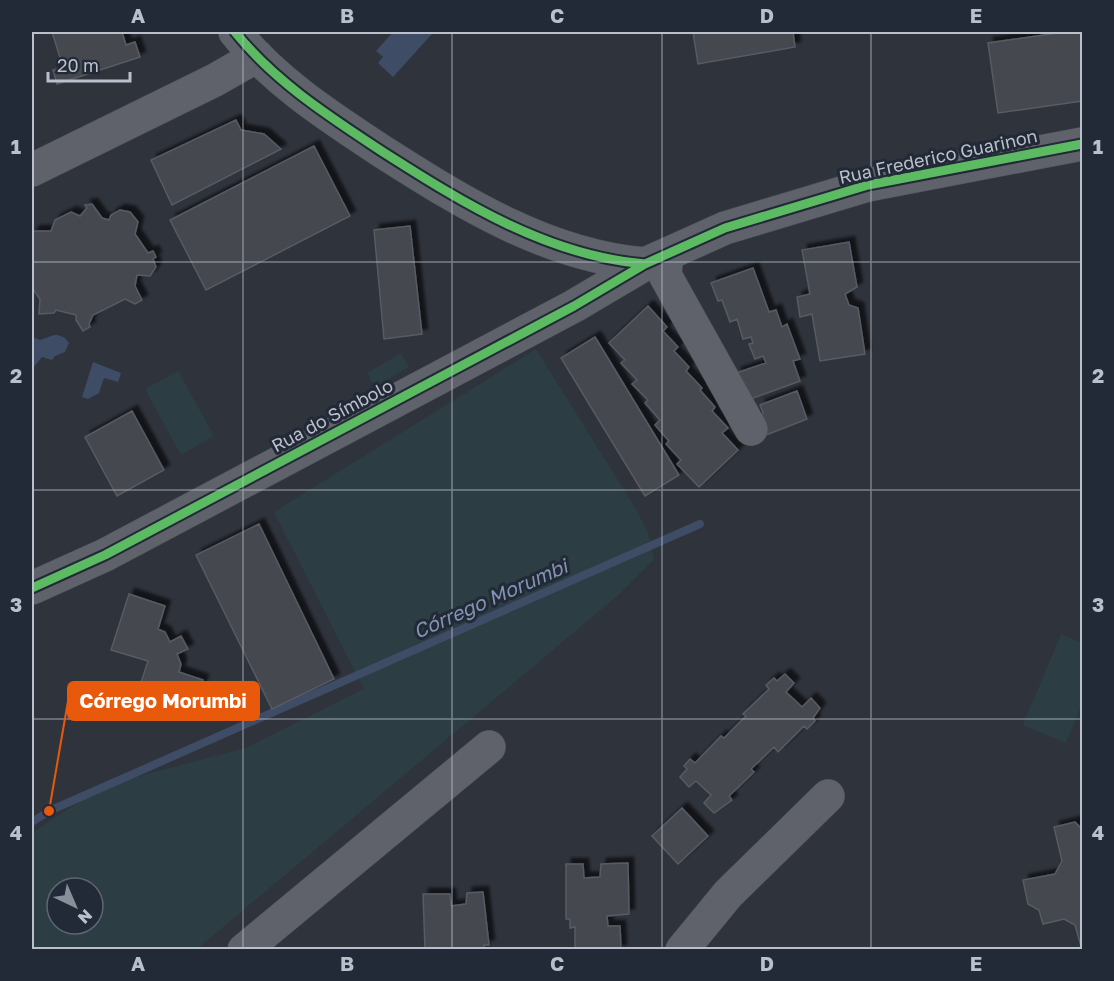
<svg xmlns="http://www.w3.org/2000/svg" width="1114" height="981" font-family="'Golos Text',sans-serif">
  <defs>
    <filter id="shadow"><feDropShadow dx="5.5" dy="-5.5" stdDeviation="1.5" flood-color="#0009"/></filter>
  </defs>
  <rect width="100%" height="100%" fill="#2f333c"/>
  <!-- green -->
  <path fill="#2c3e43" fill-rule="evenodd" d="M536,349L636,509L648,533L654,559L616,597L197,949H32V833L105,785L246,748L364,689L274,512ZM57,888H93V924H57Z
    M401,353L409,367L375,387L367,373Z
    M178,371L214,436L181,455L145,389Z
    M1061,634L1082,643V704L1066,743L1023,725Z"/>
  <!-- water -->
  <path fill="#3e4c66" d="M393,32H429L432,34L393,77L378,63L383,57L376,51Z
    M54,335C61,335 65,337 69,343L65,352L55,356L52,360L42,357L32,369V337L40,340Z
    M93,362L121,373L118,382L104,378L99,393L88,399L82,397Z"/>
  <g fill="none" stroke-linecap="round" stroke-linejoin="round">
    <!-- stream -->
    <path stroke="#3e4c66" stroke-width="8" d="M32,822L49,811L700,524"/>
  </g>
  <!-- building -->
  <path fill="#44484f" stroke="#575b63" stroke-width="1.5" filter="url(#shadow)" d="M52,32H122L126,45L135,42L140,57L57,84L53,70L63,67Z
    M693,32H793L795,47L698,64Z
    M1065,32H1082V101L998,113L988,43Z
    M236,120L241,130L264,134L281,149L172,205L151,160Z
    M314,146L350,216L206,290L170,220Z
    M92,204L102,218L109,220L111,215L120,210L130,212L138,222L135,234L148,253L153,251L156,257L153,259L156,267L150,276L137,275L135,286L142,300L135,304L125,299L93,315L89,324L90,327L83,331L76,320V315L56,310L54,313L39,314L40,299L32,288V234L35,231H51L55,220L71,212L80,216L87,208L85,205Z
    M410,226L422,334L384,339L374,230Z
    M849,242L857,287L845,294L849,305L858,308L865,354L820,361L812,314L800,317L797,297L810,294L802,250Z
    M753,268L769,312L776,310L782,327L787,324L800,359L793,361L800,381L745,401L736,373L766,363L763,356L755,359L749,344L753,343L751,337L743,339L737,319L730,322L722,300L718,301L711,283Z
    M648,306L667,327L663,331L678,347L674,351L689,367L686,371L702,388L700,390L715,407L712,411L728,428L722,433L738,450L699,487L677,464L681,460L666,444L669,441L655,425L660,420L645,403L648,400L632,384L637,380L621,363L625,360L609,343Z
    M595,337L679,475L645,496L561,358Z
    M797,391L807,419L761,437L754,417L763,413L760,405Z
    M132,411L164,470L117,496L85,437Z
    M259,524L334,679L272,709L196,555Z
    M129,594L165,606L158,629L165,632L170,642L181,636L188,649L177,654L181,664L179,672L203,680L192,716L136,698L148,661L111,650Z
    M785,674L794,683L786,692L802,707L811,698L820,708L813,718L815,721L807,729L804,726L778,752L774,747L751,769L754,772L729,796L732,800L714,813L704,803L711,795L696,781L689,787L680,777L687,769L684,766L690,759L695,763L721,736L724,738L746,716L743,714L769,689L766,685L774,678L777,681Z
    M682,808L708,836L678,864L652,836Z
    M1075,822L1082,829V950L1075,925L1064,919L1043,924L1039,910L1028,904L1023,880L1055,874L1062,861L1054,827Z
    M628,863L629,914L607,916L608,926H620L621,950H575V927L570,928V919H566V864H583L584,878L600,877L601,864Z
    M483,892L489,945H484V950L425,949L423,894H450L451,906L466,904L467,893Z"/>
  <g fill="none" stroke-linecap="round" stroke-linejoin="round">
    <!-- minor casing -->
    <g stroke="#4b4e55" stroke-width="34">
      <path id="minor" d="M235,32C275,82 330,117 383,152C463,203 548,256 645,264
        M32,170L215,80L257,56
        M667,254L665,275L751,429
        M32,588L105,555L574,306L645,264L725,228L868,185L1082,144
        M244,950L489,747
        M682,950L728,894L828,796"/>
    </g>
    <!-- minor -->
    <use href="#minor" stroke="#5f626a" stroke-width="33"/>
    <!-- cycleway casing -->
    <g stroke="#222937" stroke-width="13">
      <path id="cycleway" d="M235,32C275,82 330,117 383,152C463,203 548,256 645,264
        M32,588L105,555L574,306L645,264L725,228L868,185L1082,144"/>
    </g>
    <!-- cycleway -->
    <use href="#cycleway" stroke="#5cba63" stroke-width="9"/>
  </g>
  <!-- grid -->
  <path fill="none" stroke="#bac0cb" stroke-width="1.5" stroke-opacity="0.55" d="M243,32V950M452,32V950M662,32V950M871,32V950M32,262H1082M32,490H1082M32,719H1082"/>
  <g text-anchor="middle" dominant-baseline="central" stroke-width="6" stroke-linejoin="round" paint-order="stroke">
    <!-- street labels -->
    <g font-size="18" fill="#bac0cb" stroke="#222937">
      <text transform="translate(938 156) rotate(-12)">Rua Frederico Guarinon</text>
      <text transform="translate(332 415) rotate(-28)">Rua do Símbolo</text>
    </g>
    <!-- water labels -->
    <g font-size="20" font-style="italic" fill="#8493b1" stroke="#222937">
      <text transform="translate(490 598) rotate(-24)">Córrego Morumbi</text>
    </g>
  </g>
  <!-- callouts -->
  <path fill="none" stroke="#e8590c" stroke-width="2" d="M49 811L68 701"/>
  <circle fill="#e8590c" stroke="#222937" stroke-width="2" cx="49" cy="811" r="6"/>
  <rect fill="#e8590c" stroke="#e8590c" stroke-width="2" x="68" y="682" width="191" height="38" rx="6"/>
  <g font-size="20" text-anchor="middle" font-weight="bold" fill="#fff">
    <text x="163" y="708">Córrego Morumbi</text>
  </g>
  <!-- border -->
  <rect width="1114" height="981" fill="none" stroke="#222937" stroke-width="66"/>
  <!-- north arrow -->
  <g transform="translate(75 906) rotate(136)"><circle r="28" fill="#222937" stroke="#5f6572" stroke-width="1.5"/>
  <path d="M0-4.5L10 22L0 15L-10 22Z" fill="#898f99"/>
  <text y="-9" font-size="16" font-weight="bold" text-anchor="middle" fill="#bac0cb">N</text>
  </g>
  <!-- scale -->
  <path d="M48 72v9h82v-9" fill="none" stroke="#bac0cb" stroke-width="3"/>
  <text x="57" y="72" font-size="18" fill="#bac0cb" stroke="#222937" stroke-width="4.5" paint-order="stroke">20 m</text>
  <rect x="33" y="33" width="1048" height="915" fill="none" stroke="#bac0cb" stroke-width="2"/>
  <g font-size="20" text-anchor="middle" font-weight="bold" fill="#bac0cb">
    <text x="138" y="23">A</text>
    <text x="347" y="23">B</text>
    <text x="557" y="23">C</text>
    <text x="767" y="23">D</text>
    <text x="976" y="23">E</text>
    <text x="16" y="154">1</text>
    <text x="1098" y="154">1</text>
    <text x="16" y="383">2</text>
    <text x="1098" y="383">2</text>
    <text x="16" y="612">3</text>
    <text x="1098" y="612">3</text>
    <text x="16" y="840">4</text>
    <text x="1098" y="840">4</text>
    <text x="138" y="971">A</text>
    <text x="347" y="971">B</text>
    <text x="557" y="971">C</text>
    <text x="767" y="971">D</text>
    <text x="976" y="971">E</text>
  </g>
</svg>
